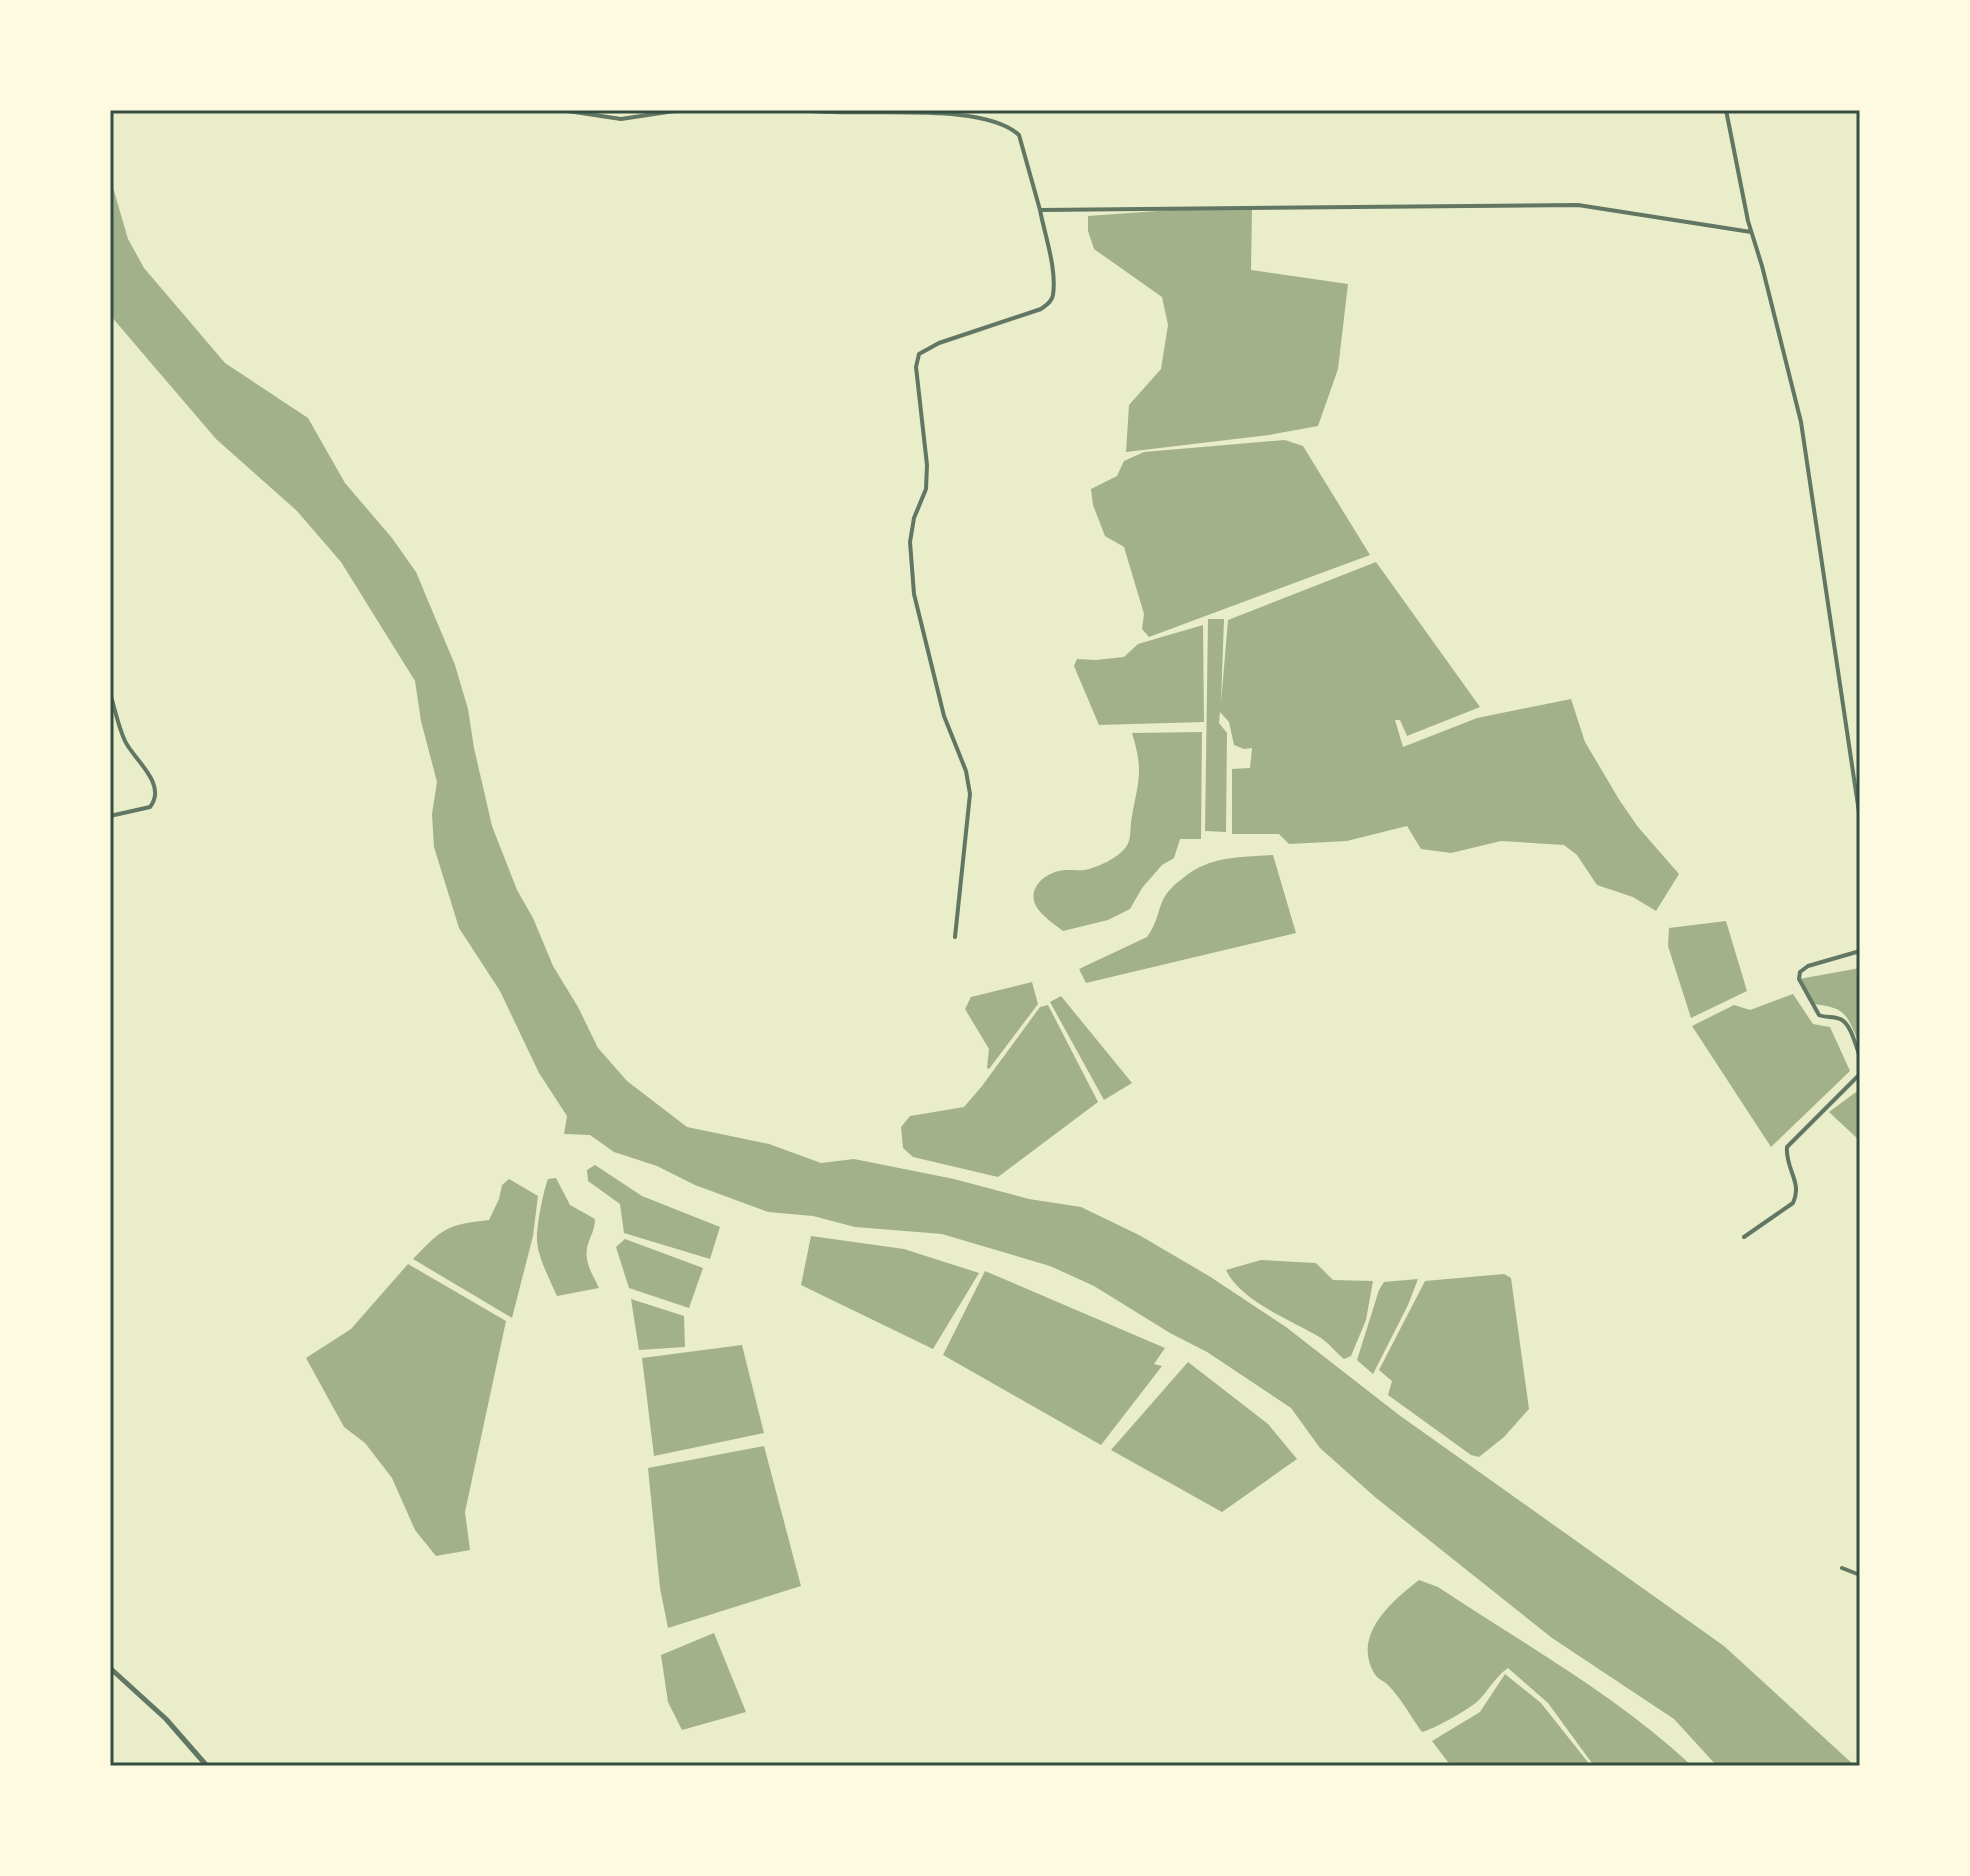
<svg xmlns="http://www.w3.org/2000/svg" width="1970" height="1876" font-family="'Asap Condensed',sans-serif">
  <rect width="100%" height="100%" fill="#e9edc9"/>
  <!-- water -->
  <path fill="#a3b18a" d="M110,177L128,239L144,268L225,363L308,418L345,483L392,538L416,572L455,665L468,709L474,748L492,826L517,890L533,918L553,966L578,1007L598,1048L627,1081L687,1127L769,1144L821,1163L854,1159L954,1179L1029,1199L1081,1207L1139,1235L1209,1276L1286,1327L1399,1415L1724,1646L1855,1766H1717L1674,1719L1552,1638L1375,1497L1320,1448L1291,1408L1207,1352L1170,1333L1094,1286L1050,1266L942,1234L855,1227L813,1216L768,1212L695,1185L657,1166L614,1152L590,1135L564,1134L567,1116L539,1073L500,991L459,928L434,847L432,814L437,782L421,721L415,681L341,562L297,511L216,439L110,315Z
    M1199,208H1252L1251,270L1348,284L1338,369L1318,426L1269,435L1126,452L1129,405L1161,369L1168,325L1162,297L1094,249L1088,231V216Z
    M1285,440L1303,446L1370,555L1149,637L1142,629L1144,614L1124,547L1105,536L1093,505L1091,489L1117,476L1124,461L1144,452Z
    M1376,562L1480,707L1407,736L1400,720H1395L1403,747L1477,718L1571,699L1585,742L1620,801L1638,827L1679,874L1656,911L1633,897L1597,885L1577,855L1564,845L1501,841L1451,853L1421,849L1407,826L1347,841L1289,844L1279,834H1232V769L1250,768L1252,748L1244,749L1234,745L1229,722L1220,712L1219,723L1227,733L1226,832L1205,831L1208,619H1224L1221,703L1228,620Z
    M1203,625L1204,722L1099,725L1074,666L1077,659L1096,660L1124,657L1138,644Z
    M1202,732L1201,839H1180L1174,858L1162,865L1142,888L1130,909L1108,920L1063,931C1054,924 1042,916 1036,906C1027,889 1044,874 1059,871C1067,869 1076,871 1084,870C1097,868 1118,858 1126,847C1131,840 1130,831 1131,823C1137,782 1145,775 1132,733Z
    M1273,855L1296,933L1086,983L1079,969L1147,937C1156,925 1157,915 1162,902C1166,892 1174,885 1183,878C1212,855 1238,858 1273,855Z
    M1726,921L1747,991L1691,1018L1668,946L1669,928Z
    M1860,968V1046C1847,1016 1848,1007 1812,1004L1799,979Z
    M1032,982L1038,1004L989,1069L987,1068L989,1049L965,1009L971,997Z
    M1793,994L1813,1024L1830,1027L1850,1071L1771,1147L1692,1026L1734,1005L1750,1010Z
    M1061,996L1132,1083L1104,1100L1050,1002Z
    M1048,1005L1098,1102L998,1177L913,1157L903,1148L901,1127L910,1116L964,1107L982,1086L1040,1007Z
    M1860,1089V1140H1859L1829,1112Z
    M595,1165L642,1196L720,1227L710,1259L624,1233L620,1204L588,1181L587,1170Z
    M556,1178L570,1205L595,1219C595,1229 591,1235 588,1244C583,1261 592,1273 599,1288L557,1296C550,1280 539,1260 537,1242C536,1228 543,1192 548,1179Z
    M509,1179L538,1196L533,1236L512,1318L413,1259C443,1228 446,1225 489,1220L499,1199L502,1185Z
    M811,1236L904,1249L979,1273L933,1349L801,1285Z
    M625,1239L703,1268L689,1308L629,1288L616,1247Z
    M1261,1260L1316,1263L1333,1280L1373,1281L1366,1320L1351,1356L1344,1359C1336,1353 1330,1344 1321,1338C1293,1321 1240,1301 1226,1270Z
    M408,1264L506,1321L465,1512L470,1550L436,1556L415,1530L392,1478L365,1443L344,1427L306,1358L351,1329Z
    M985,1271L1165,1348L1154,1364L1162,1366L1101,1445L943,1355Z
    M1504,1274L1511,1278L1529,1409L1504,1437L1479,1457L1471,1455L1388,1395L1392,1381L1379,1370L1425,1281Z
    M1418,1279L1408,1305L1373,1374L1357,1360L1379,1290L1384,1282Z
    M631,1299L684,1316L685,1347L639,1350Z
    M742,1345L764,1433L654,1456L642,1358Z
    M1188,1362L1268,1424L1297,1459L1222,1512L1111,1450Z
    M764,1446L801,1586L668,1628L660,1588L648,1468Z
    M1419,1580L1438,1587C1524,1644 1616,1695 1692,1766H1594L1548,1703L1508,1668C1495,1677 1489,1690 1478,1701C1468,1710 1434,1729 1422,1732C1411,1717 1401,1698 1388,1685C1384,1681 1377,1679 1374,1673C1352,1635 1392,1601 1419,1580Z
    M714,1633L746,1712L682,1730L668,1702L661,1655Z
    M1505,1674L1541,1703L1591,1766H1451L1432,1741L1480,1712Z"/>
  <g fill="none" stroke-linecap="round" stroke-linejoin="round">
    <!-- minor -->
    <path stroke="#617663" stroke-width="4" d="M561,110L621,119L681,110
      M803,110C856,118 982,100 1019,135L1040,210
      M1726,110L1748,221L1762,266L1801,422L1860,819
      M110,693C115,709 118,726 125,741C134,760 168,784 150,807L110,816
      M955,937L970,794L966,771L944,716L914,594L910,542L914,518L926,489L927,465L916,367L919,354L939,343L1041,309C1046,305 1052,302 1053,295C1057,269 1045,236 1040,210L1578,205L1751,232
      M1860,951L1808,966L1800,972L1799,979L1819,1015C1826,1018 1833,1016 1840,1019C1851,1023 1856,1047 1860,1057
      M1744,1237L1793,1203C1803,1182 1785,1169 1787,1147L1860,1074
      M1842,1568L1860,1575"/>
    <!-- tertiary -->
    <path stroke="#617663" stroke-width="5" d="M110,1668L166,1719L207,1766"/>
  </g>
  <!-- border -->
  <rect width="1970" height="1876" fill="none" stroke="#fefae0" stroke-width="224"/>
  <rect x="112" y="112" width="1746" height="1652" fill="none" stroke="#344e41" stroke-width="3"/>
</svg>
